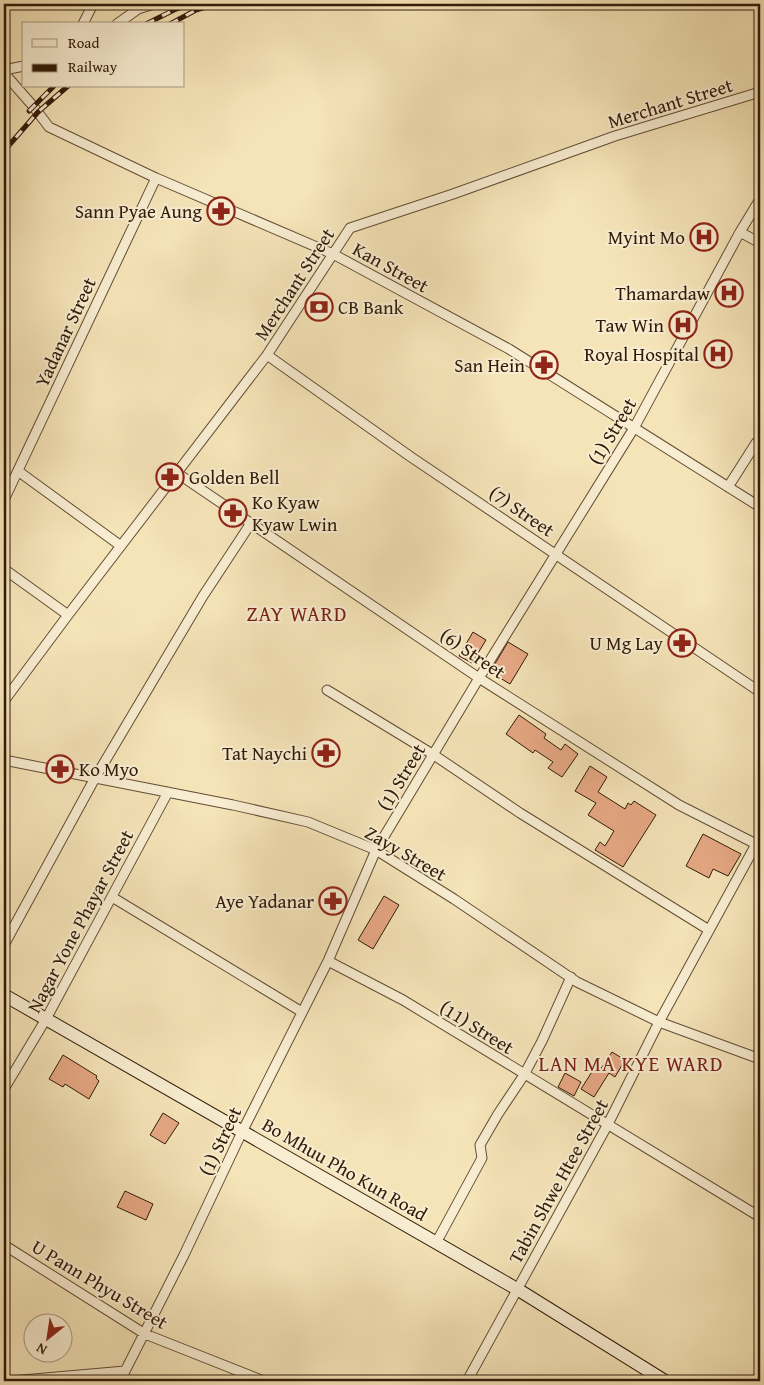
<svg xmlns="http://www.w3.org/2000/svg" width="764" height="1385" font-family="'Gentium Book Plus',serif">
  <rect width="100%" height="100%" fill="#f5e4b8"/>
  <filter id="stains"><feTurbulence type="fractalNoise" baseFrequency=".004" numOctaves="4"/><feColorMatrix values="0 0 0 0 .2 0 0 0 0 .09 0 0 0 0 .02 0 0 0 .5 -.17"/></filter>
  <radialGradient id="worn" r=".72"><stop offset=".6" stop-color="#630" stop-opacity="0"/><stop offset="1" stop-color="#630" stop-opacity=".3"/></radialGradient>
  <!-- building -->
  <path fill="#e7a985" stroke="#311a08" d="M473,632L486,640L472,663L459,656Z
    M508,642L528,654L510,684L490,672Z
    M519,715L546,734L544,738L561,750L565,744L578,754L562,777L548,768L553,762L535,750L533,753L506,734Z
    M590,766L607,777L598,792L625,809L628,803L631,805L634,801L656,815L623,867L595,850L600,842L605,846L614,831L588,815L596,803L575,791Z
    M703,834L741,854L728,876L713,869L709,878L686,866Z
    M384,896L399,905L373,949L358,940Z
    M612,1052L625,1060L615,1077L609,1073L594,1097L581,1089L595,1067L600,1070Z
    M63,1055L97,1076L96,1078L99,1081L89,1099L65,1084L63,1087L49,1079Z
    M565,1073L581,1082L574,1096L558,1087Z
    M163,1113L179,1123L165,1144L150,1135Z
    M125,1191L153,1204L146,1220L117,1207Z"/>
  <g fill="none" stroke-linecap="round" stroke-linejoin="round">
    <!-- street casing -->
    <g stroke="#624c34" stroke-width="11">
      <path id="street" d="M83,24L93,4
        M117,24L138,9L154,4
        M4,70L24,66
        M4,73L33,106L49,127L156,178L333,254L509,349L760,507
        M740,232L760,199
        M267,355L411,457L760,692
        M18,471L121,546
        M177,473L479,678L679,805L760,846
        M728,487L756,443L760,441
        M4,500L156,178
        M4,569L68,615
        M327,690L434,755L520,813L709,930
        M4,701L68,615L267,355L350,228L453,194L615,136L760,92
        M4,760L233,805L308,822L376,850L454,899L577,982L659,1022L760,1059
        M112,897L302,1012
        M4,945L95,778L203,596L251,523
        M328,961L403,1000L760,1217
        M4,1089L46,1019L168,792
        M436,1243L482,1158L480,1145L498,1114L524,1075L542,1041L571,977
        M4,1245L145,1334L264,1381
        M11,1381L125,1371
        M120,1381L184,1255L242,1132L328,961L376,850L479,678L634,428L740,232L760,243
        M467,1381L608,1124L659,1022L760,837"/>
    </g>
    <!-- secondary casing -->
    <g stroke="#311a08" stroke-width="14">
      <path id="secondary" d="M4,995L517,1289L665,1381"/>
    </g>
    <!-- street -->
    <use href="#street" stroke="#f8edd1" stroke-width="9"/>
    <!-- secondary -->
    <use href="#secondary" stroke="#f8edd1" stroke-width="12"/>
    <!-- rail casing -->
    <g stroke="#311a08" stroke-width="5">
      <path id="rail" d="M146,24L176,9L192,4
        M170,24L196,10L216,4
        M29,111L54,86
        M4,151L38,112L68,86"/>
    </g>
    <!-- rail -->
    <use href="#rail" stroke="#f8edd1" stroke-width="3" stroke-dasharray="9" stroke-linecap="butt"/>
  </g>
  <!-- icons -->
  <defs>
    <g id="pharmacy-ring" transform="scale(1.4375)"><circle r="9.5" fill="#f8edd1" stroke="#8f2418" stroke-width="1.5"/><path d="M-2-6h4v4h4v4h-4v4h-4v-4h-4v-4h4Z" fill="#8f2418"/></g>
    <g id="hospital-ring" transform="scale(1.4375)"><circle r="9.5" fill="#f8edd1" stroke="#8f2418" stroke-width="1.5"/><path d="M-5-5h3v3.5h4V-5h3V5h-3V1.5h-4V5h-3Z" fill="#8f2418"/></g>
    <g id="bank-ring" transform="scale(1.4375)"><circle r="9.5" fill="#f8edd1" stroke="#8f2418" stroke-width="1.5"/><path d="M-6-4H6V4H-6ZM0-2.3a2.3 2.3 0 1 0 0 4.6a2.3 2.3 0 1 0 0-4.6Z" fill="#8f2418"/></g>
  </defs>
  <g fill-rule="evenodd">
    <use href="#pharmacy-ring" x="221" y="211"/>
    <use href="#hospital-ring" x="704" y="237"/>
    <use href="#hospital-ring" x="729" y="293"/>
    <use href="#bank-ring" x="319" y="307"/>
    <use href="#hospital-ring" x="683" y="325"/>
    <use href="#hospital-ring" x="718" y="354"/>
    <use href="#pharmacy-ring" x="544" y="365"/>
    <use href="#pharmacy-ring" x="170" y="477"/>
    <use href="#pharmacy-ring" x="233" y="513"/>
    <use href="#pharmacy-ring" x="682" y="643"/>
    <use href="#pharmacy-ring" x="326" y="753"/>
    <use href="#pharmacy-ring" x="60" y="769"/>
    <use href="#pharmacy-ring" x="333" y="901"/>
  </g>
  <g text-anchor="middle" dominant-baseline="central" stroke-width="4" stroke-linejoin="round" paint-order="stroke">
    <!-- street labels -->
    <g font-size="19" fill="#311a08" stroke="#f8edd1">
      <text transform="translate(670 103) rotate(-17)">Merchant Street</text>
      <text transform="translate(391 267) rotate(29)">Kan Street</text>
      <text transform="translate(294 284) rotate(-57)">Merchant Street</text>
      <text transform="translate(65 332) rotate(-65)">Yadanar Street</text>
      <text transform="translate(612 431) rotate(-59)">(1) Street</text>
      <text transform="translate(522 511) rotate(34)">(7) Street</text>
      <text transform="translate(473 653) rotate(34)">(6) Street</text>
      <text transform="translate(401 777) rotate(-59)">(1) Street</text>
      <text transform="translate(406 853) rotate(30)">Zayy Street</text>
      <text transform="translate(80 921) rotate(-62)">Nagar Yone Phayar Street</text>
      <text transform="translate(477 1027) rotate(32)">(11) Street</text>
      <text transform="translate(220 1141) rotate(-65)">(1) Street</text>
      <text transform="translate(345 1169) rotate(30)">Bo Mhuu Pho Kun Road</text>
      <text transform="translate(558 1181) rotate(-61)">Tabin Shwe Htee Street</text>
      <text transform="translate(100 1284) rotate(31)">U Pann Phyu Street</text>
    </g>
    <!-- poi labels -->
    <g font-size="19" fill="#311a08" stroke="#f8edd1" text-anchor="end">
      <text x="202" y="211">Sann Pyae Aung</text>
      <text x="685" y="237">Myint Mo</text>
      <text x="710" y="293">Thamardaw</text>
      <text x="338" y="307" text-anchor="start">CB Bank</text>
      <text x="664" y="325">Taw Win</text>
      <text x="699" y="354">Royal Hospital</text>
      <text x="525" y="365">San Hein</text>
      <text x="189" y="477" text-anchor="start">Golden Bell</text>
      <text x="252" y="502" text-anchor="start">Ko Kyaw<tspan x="252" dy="22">Kyaw Lwin</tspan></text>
      <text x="663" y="643">U Mg Lay</text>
      <text x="307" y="753">Tat Naychi</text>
      <text x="79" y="769" text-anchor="start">Ko Myo</text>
      <text x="314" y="901">Aye Yadanar</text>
    </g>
    <!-- quarter labels -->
    <g font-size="21" letter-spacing="1" fill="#7a1f14" stroke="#f8edd1">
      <text x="297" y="613">ZAY WARD</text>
      <text x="631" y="1063">LAN MA KYE WARD</text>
    </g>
  </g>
  <!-- margin -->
  <rect width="764" height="1385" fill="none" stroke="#f5e4b8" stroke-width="20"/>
  <rect x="5" y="5" width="754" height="1375" fill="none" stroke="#311a08" stroke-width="2.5"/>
  <rect x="10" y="10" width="744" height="1365" fill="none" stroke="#311a08"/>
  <!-- legend -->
  <rect x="22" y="22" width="162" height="65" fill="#f8edd1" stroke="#a89981"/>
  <rect x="32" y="39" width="25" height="8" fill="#f8edd1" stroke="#a89981"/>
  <text x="68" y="48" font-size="15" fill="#311a08">Road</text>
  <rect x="32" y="64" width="25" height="8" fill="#311a08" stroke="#a89981"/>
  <text x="68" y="72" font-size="15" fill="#311a08">Railway</text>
  <!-- north arrow -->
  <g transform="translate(48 1338) rotate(210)"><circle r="24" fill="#f8edd1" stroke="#a89981"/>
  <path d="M0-4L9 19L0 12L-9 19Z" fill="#8f2418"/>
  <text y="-8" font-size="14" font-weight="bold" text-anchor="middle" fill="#311a08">N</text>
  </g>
  <rect width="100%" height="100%" filter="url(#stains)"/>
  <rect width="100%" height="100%" fill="url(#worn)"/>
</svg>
